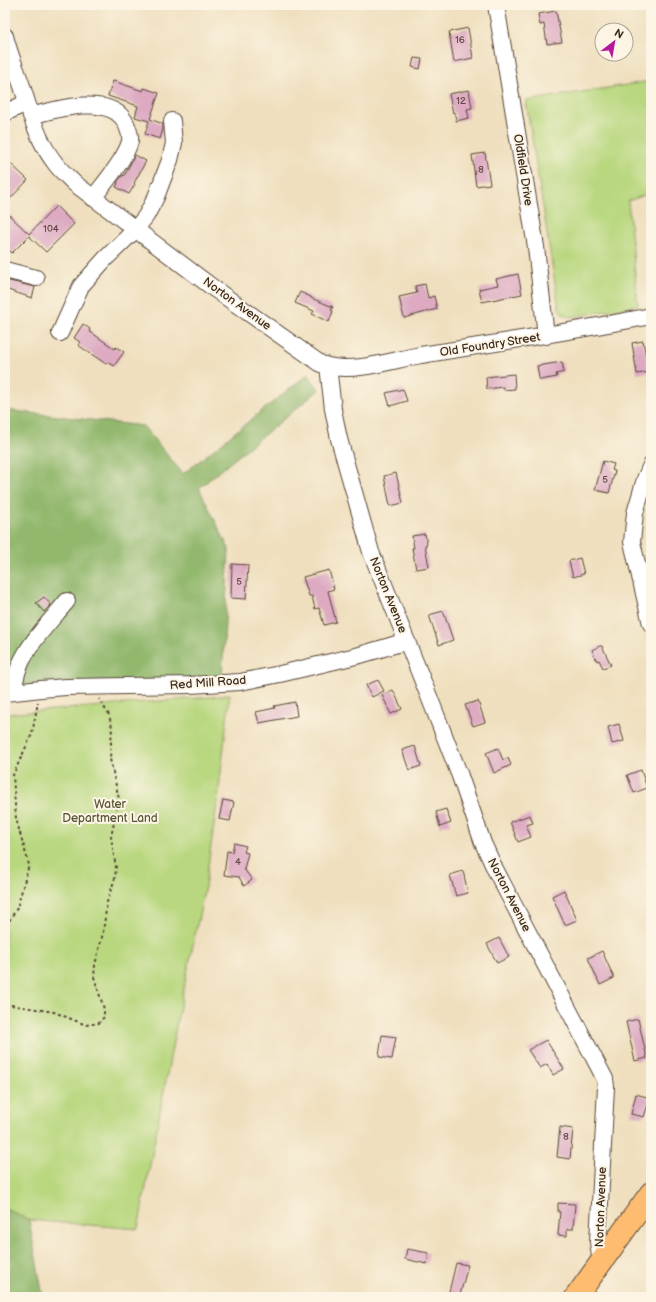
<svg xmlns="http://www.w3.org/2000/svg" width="656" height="1302" font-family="'Balsamiq Sans',sans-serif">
  <rect width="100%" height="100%" fill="#fcf5e5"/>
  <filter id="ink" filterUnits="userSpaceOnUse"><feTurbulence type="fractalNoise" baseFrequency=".025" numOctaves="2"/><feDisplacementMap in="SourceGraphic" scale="8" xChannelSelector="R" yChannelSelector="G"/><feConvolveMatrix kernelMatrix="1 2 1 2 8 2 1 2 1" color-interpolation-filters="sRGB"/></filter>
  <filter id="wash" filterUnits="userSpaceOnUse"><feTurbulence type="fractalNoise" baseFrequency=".012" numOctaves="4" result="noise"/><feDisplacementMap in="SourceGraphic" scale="16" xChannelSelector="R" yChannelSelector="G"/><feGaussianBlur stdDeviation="0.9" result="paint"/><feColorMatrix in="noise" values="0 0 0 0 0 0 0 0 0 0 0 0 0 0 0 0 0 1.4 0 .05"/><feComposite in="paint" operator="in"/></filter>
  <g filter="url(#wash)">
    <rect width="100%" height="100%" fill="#efdfbe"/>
    <!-- green -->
    <path fill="#b8d77e" stroke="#7a804e" d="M651,81V193L628,201L638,305L572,317C566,317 561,314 559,308L526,101Z
      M230,694L218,797L205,887L177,1021L138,1229L29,1220L5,1208V714L221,696Z"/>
    <!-- forest -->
    <path fill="#92b86d" stroke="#667146" d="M308,374L319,390L199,488L229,549L222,677L5,693V410L143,426L183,474Z
      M5,1208L29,1220L42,1291V1297H5Z"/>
    <g id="blocks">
      <!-- building -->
      <path fill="#ddaac2" d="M556,11L562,42L547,44L544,24L540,25L538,14Z
        M468,28L473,58L454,62L449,32Z
        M414,58L422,59L420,69L412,67Z
        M113,81L143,91L144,88L159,93L150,119L163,124V129L160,139L145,134L149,121L135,117L138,106L108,96Z
        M469,90L472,108L467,109L469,118L456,121L455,113H453L449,94Z
        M485,153L490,184L476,186L472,155Z
        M135,155L146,161L134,183L135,184L129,194L116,187L118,183L117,182L123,175L124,176Z
        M10,163L28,180L5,204V168Z
        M56,206L74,224L46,252L29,236L12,253L5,246V211L29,234Z
        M518,274L522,294L482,302L479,289L498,285L496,279Z
        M5,280L35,287L32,298L5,289Z
        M425,284L428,298L434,296L437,309L404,318L399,297L417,293L415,286Z
        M300,292L311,297V298L333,307L331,310L333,311L329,322L312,314L314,311L295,303Z
        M83,324L90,329L89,331L115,349L116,347L124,352L114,366L107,362L106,364L78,345L80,342L74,338Z
        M643,341L649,372L637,374L632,343Z
        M562,362L564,372L556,374L557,377L540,380L539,378L537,366Z
        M514,374L515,389L504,390L503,387L487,389L486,377Z
        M403,389L407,401L390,406L386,393Z
        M603,461L614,464L612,470L615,471L609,493L595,490Z
        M396,473L403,503L390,506L384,476Z
        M425,534L427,544L425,545L429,567L416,569L412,548H414L412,536Z
        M580,558L584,574L573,577L569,561Z
        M232,564L248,565L246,599L231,598Z
        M329,570L334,589L328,591L336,622L324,625L319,608L315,609L312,596H309L303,577Z
        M44,597L51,605L44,612L36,603Z
        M443,611L453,640L439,645L429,615Z
        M600,646H602L611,665L603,668L599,660L597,661L592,650Z
        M378,680L384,691L372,697L366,685Z
        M393,690L402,709L391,714L382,695Z
        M478,701L485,722L473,726L465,705Z
        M295,702L297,716L259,723L256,712L275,708L274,706Z
        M619,724L624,741L612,744L608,727Z
        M415,746L421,766L409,770L402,750Z
        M498,748L503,760L508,758L511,765L494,773L486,753Z
        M641,770L647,788L634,793L627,775Z
        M223,800L234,802L230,821L219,819Z
        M446,809L451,823L440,827L436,812Z
        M530,815L533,823L526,825L531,837L518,842L510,822Z
        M234,843L246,846L244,852L248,853L244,869L252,880L244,886L239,877L224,875L227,851L232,852Z
        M463,871L468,893L456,896L450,875Z
        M564,890L577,920L565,925L552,896Z
        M499,938L509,957L497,963L487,944Z
        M602,951L614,978L600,985L588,958Z
        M638,1019L647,1058L635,1061L626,1022Z
        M382,1035L396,1037L392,1059L379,1057Z
        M546,1040L564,1069L553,1075L547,1064L540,1068L528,1050Z
        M636,1094L650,1098L644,1117L631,1114Z
        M560,1127L573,1129L570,1159L557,1157Z
        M558,1203L575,1204L573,1229H567V1236L558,1235L560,1212H558Z
        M407,1249L429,1253L427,1264L405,1259Z
        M456,1263L468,1265L460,1295L449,1292Z"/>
    </g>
  </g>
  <g filter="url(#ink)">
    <use href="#blocks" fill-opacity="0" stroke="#564536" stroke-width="1"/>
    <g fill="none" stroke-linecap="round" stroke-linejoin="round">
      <!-- minor casing -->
      <g stroke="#564536" stroke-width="18">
        <path id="minor" d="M496,5L536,247L546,336
          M5,36C9,53 16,69 22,86C30,112 37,140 55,163C60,170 67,176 74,183L216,290L321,364L328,366L333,409L339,439L371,552L430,699L460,776L483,843L495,869L605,1079L606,1087L598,1242L601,1263
          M5,113L26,103
          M31,116C56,109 115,92 127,126C129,131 131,136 130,141C127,157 103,185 93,198
          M5,270L36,278
          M60,333L81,286L105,259L135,230L146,216L156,197L170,160L174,143L172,121
          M328,366C355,373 393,360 421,355C498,343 575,331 651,316
          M651,465L645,479L635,513L632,542L651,624
          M14,692C14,656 46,627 67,601
          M5,693L41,689L66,687L190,685L240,682L280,674L360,655L407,641"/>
      </g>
      <!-- highway casing -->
      <g stroke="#564536" stroke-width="24">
        <path id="highway" d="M576,1297L651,1193"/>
      </g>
      <!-- path -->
      <path stroke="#564536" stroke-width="2" stroke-dasharray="3 3" stroke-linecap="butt" d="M5,925L9,921L17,908L29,865L16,819L13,775L32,734L38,702
        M5,1004L54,1012L86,1025L99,1023L104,1017V1009L94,977L95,965L103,933L107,902L115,878L116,868L111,837L119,799L110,759L112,727L109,715L99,699"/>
      <!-- minor -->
      <use href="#minor" stroke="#fff" stroke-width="16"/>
      <!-- highway -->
      <use href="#highway" stroke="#febc70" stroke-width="22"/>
    </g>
  </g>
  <g text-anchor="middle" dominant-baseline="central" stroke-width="4" stroke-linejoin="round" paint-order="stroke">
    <!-- number labels -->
    <g font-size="10" fill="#644a47">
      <text x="460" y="40">16</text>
      <text x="461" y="101">12</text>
      <text x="481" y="170">8</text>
      <text x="51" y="229">104</text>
      <text x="605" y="480">5</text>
      <text x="239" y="582">5</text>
      <text x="238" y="862">4</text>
      <text x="566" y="1137">8</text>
    </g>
    <!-- street labels -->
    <g font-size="12" fill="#3b2a1e" stroke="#fcf5e5">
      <text transform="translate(523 170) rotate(81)">Oldfield Drive</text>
      <text transform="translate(237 304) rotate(36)">Norton Avenue</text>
      <text transform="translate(490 345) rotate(-9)">Old Foundry Street</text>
      <text transform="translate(388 595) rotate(68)">Norton Avenue</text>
      <text transform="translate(208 683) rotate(-4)">Red Mill Road</text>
      <text transform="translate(509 895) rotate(63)">Norton Avenue</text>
      <text transform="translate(601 1207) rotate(-88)">Norton Avenue</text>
    </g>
    <!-- park labels -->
    <g font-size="12" fill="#5a5536" stroke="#fcf5e5">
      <text x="110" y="804">Water<tspan x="110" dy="14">Department Land</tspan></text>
    </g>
  </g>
  <!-- margin -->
  <rect width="656" height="1302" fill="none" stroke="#fcf5e5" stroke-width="20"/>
  <!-- north arrow -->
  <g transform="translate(614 42) rotate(31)"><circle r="19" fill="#fcf5e5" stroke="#afa495"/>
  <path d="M0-3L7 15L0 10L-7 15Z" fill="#b5179e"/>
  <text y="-6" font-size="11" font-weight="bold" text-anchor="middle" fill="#3b2a1e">N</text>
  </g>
</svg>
